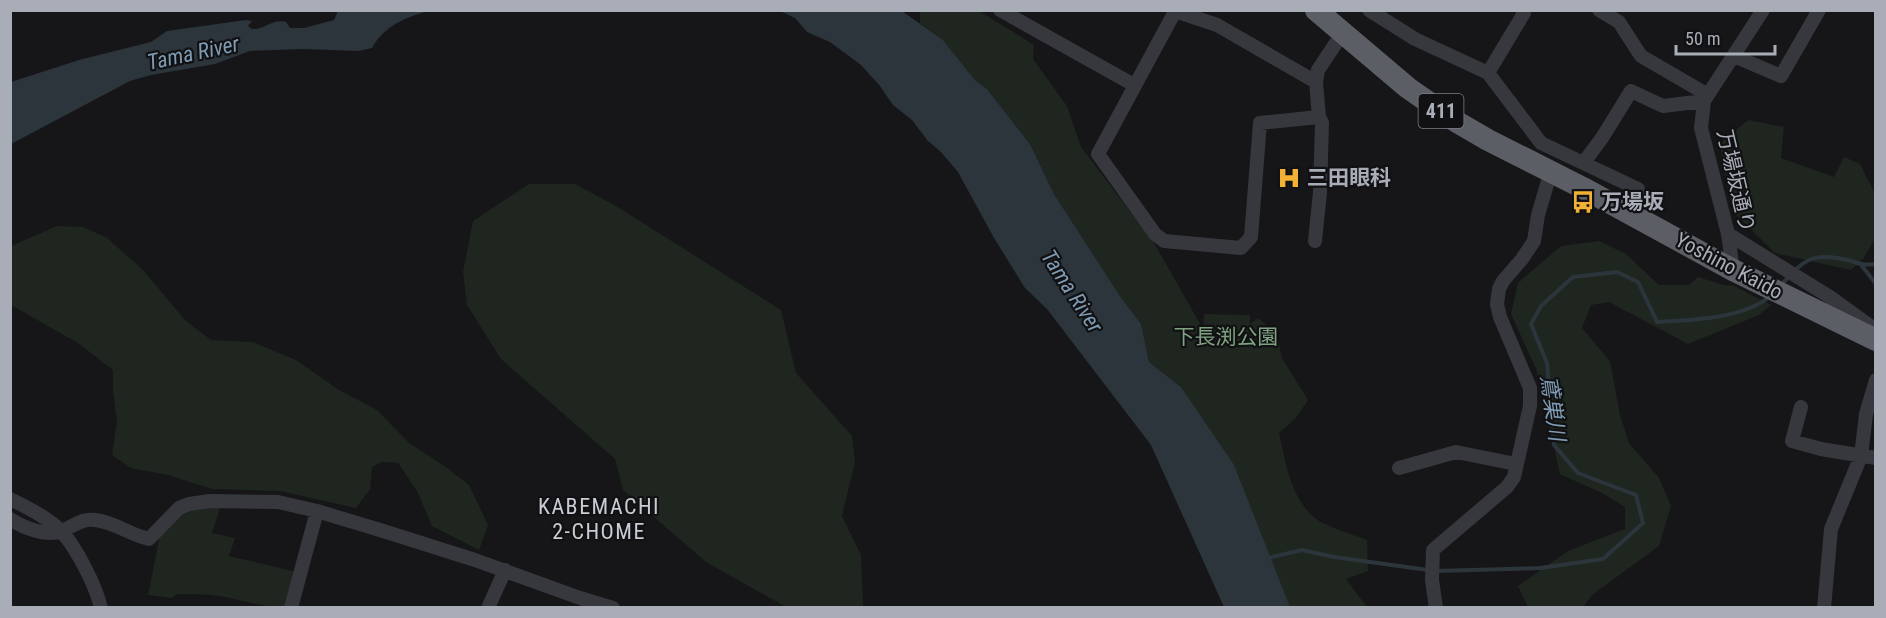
<svg xmlns="http://www.w3.org/2000/svg" width="1886" height="618" font-family="'Roboto Condensed','Noto Sans JP',sans-serif">
  <rect width="100%" height="100%" fill="#161618"/>
  <!-- green -->
  <path fill="#1e261f" d="M920,11H979L1034,45L1033,59L1067,106L1081,147L1154,243L1203,329L1204,314L1250,315V324L1258,318L1277,334L1282,358L1308,400L1296,418L1279,433C1286,464 1291,502 1319,521C1333,529 1352,534 1367,540L1368,571L1346,579L1367,607H1290L1267,551L1181,387L1149,362L1141,324L1120,296L1054,194L1030,144L987,89L975,80L943,40L920,23Z
    M1748,120L1784,127L1781,158L1834,177L1844,157L1860,164L1875,194V238L1864,258L1851,270L1775,253L1732,211L1720,144Z
    M529,184H575L616,206L781,310L796,373L852,436L855,462L842,516L861,555L863,607H786L706,562L623,490L615,459L501,359L467,305L463,272L473,221Z
    M57,226L83,227L107,238L142,269L186,321L211,340L253,342L296,360L339,390L377,410L409,443L443,465L469,485L488,525L479,550L432,526L417,491L398,463L382,462L372,467L370,489L356,508L280,491L212,489L168,475L131,468L112,455L117,422L113,392V370L78,343L11,305V246Z
    M1599,241L1626,254L1659,285H1689L1698,277L1724,285L1734,286L1771,305L1759,315L1688,344L1609,302L1591,305L1582,328L1610,361L1620,415L1629,443L1659,478L1671,506L1659,546L1592,595L1583,607H1528L1518,586L1568,551L1625,529V507L1602,493L1560,474L1537,371L1511,314L1518,283L1561,246Z
    M221,505L212,533L235,538L229,556L297,572L285,607C260,607 243,600 219,596C205,594 191,594 177,594L172,598L148,595L160,535L180,512Z"/>
  <!-- water -->
  <path fill="#2c353c" d="M338,11H428C405,18 385,25 372,48L359,51L303,49L250,51L215,64L151,75L130,81L11,144V82L79,60L151,42L167,31L246,20L252,21L248,26L252,29C265,30 272,18 286,22L290,28H304L334,20Z
    M780,11H902L943,40L975,80L987,89L1030,144L1054,194L1120,296L1141,324L1149,362L1181,387L1234,465L1290,607H1224L1151,445L1047,309L1025,288L994,238L958,172L941,152L928,141L912,120L893,105L880,86L861,65L830,42L807,32L795,18Z"/>
  <g fill="none" stroke-linecap="round" stroke-linejoin="round">
    <!-- stream -->
    <path stroke="#2c353c" stroke-width="4" d="M1862,266L1876,284
      M1781,285C1803,262 1809,252 1843,259C1859,262 1857,266 1876,264
      M1268,558L1302,550L1334,557L1428,570
      M1436,571L1540,568L1603,559L1643,523L1636,495L1578,473L1554,445L1547,363L1531,324L1541,306L1573,277L1617,272L1638,282L1657,322C1691,320 1742,319 1769,297"/>
    <!-- minor -->
    <path stroke="#37383d" stroke-width="14" d="M1000,10L1134,85
      M1178,10L1172,17L1098,154L1155,234L1164,241L1241,248L1251,237L1260,123L1319,117L1316,82L1318,70L1342,34
      M1369,10L1415,39L1488,73L1541,143L1638,189L1640,202L1636,216
      M1599,10L1619,22L1641,56L1708,95
      M1178,12L1217,25L1316,82
      M1734,56L1781,76L1819,10
      M1488,73L1524,13L1522,10
      M1704,101L1701,128L1728,234L1733,270
      M1584,162L1602,138L1631,91L1663,106L1704,101L1763,10
      M1728,234L1830,297L1870,326L1874,334
      M1315,241L1320,192L1322,123L1319,117
      M1801,407L1792,441L1821,449L1876,458
      M1399,468L1456,452L1516,464
      M10,499C27,507 49,518 62,532C77,549 96,586 101,608
      M10,519C24,528 48,538 64,530C75,525 83,518 95,520C115,522 130,535 149,539L179,508L189,504L210,501L278,502L317,511L380,530L475,560L580,598L613,608
      M291,608L317,511
      M488,608L505,570
      M1436,608L1432,580L1433,550L1507,487L1514,477L1530,406V388L1500,317L1497,304L1499,289L1503,281L1522,259L1534,241L1538,215L1551,171
      M1824,608L1831,529L1861,456L1866,414L1876,380"/>
    <!-- trunk -->
    <path stroke="#5b5e65" stroke-width="22" d="M1316,10L1408,88L1457,122L1488,140L1583,188L1733,270L1876,340"/>
  </g>
  <!-- icons -->
  <defs>
    <g id="hospital-bare" transform="scale(1.8)"><path d="M-5-5h3v3.5h4V-5h3V5h-3V1.5h-4V5h-3Z" fill="#f2b134" stroke="#111113" stroke-width="2.5" paint-order="stroke"/></g>
    <g id="bus-bare" transform="scale(1.8)"><path d="M-5-6H5V4H4V6H2V4H-2V6H-4V4H-5ZM-3.5-4V0h7V-4ZM-3.5 1.2v1.5H-2V1.2ZM2 1.2v1.5H3.5V1.2Z" fill="#f2b134" stroke="#111113" stroke-width="2.5" paint-order="stroke"/></g>
  </defs>
  <g fill-rule="evenodd">
    <use href="#hospital-bare" x="1289" y="178"/>
    <use href="#bus-bare" x="1583" y="202"/>
  </g>
  <g text-anchor="middle" dominant-baseline="central" stroke-width="4.5" stroke-linejoin="round" paint-order="stroke">
    <!-- shield labels -->
    <rect fill="#111113" stroke="#7b7e86" stroke-width="1.5" x="1418.5" y="94" width="45" height="34" rx="4.5"/>
    <g font-size="20" font-weight="bold" fill="#a8adb8">
      <text x="1441" y="111">411</text>
    </g>
    <!-- poi labels -->
    <g font-size="21" font-weight="bold" fill="#a8adb8" stroke="#111113" text-anchor="start">
      <text x="1307" y="178">三田眼科</text>
      <text x="1601" y="202">万場坂</text>
    </g>
    <!-- street labels -->
    <g font-size="21" fill="#a8adb8" stroke="#111113">
      <text transform="translate(1736 181) rotate(77)">万場坂通り</text>
      <text transform="translate(1729 266) rotate(28)">Yoshino Kaido</text>
    </g>
    <!-- park labels -->
    <g font-size="21" fill="#7fa381" stroke="#111113">
      <text x="1226" y="337">下長渕公園</text>
    </g>
    <!-- water labels -->
    <g font-size="22" font-style="italic" fill="#7f9bb3" stroke="#111113">
      <text transform="translate(193 53) rotate(-12)">Tama River</text>
      <text transform="translate(1072 291) rotate(57)">Tama River</text>
      <text transform="translate(1553 408) rotate(82)">鳶巣川</text>
    </g>
    <!-- neighbourhood labels -->
    <g font-size="22" letter-spacing="1.5" fill="#c9ccd4" stroke="#111113">
      <text x="599" y="506">KABEMACHI<tspan x="599" dy="25">2-CHOME</tspan></text>
    </g>
  </g>
  <!-- border -->
  <rect width="1886" height="618" fill="none" stroke="#a8adb8" stroke-width="24"/>
  <!-- scale -->
  <path d="M1676 45v9h99v-9" fill="none" stroke="#a8adb8" stroke-width="3"/>
  <text x="1685" y="45" font-size="18" fill="#a8adb8" stroke="#111113" stroke-width="4.5" paint-order="stroke">50 m</text>
</svg>
